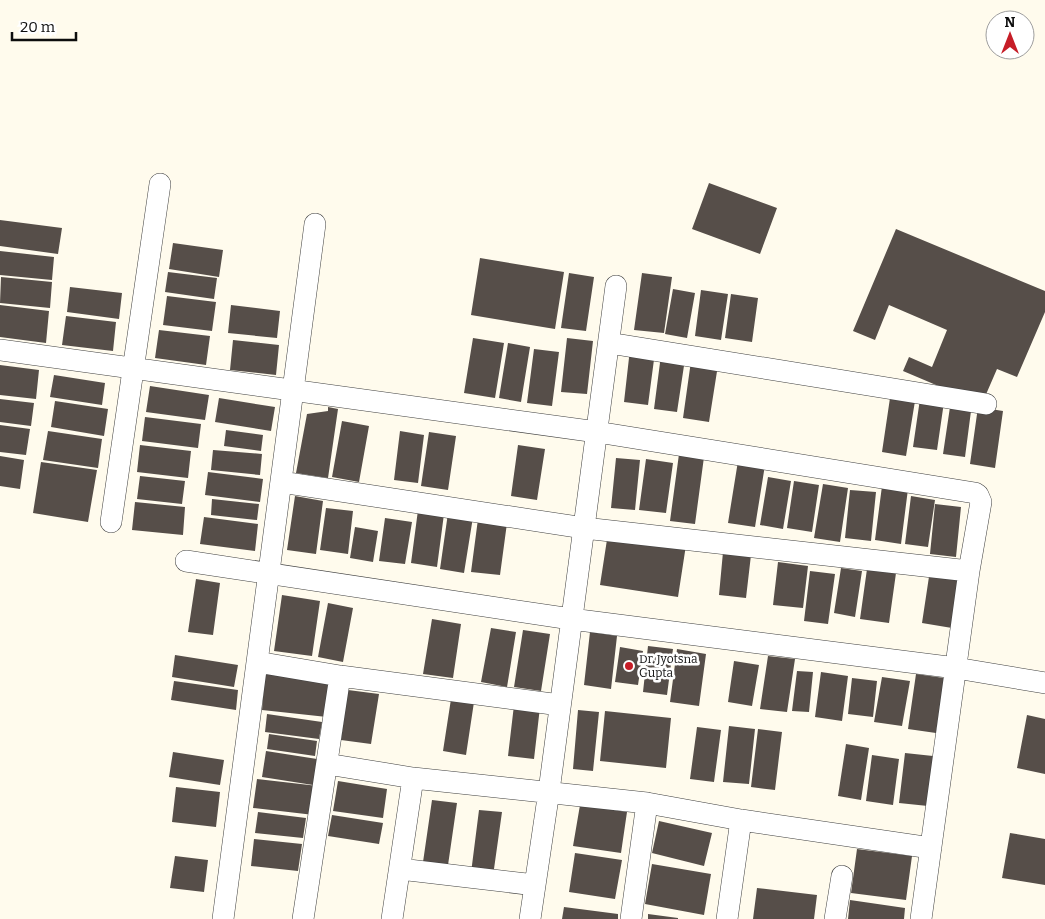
<svg xmlns="http://www.w3.org/2000/svg" width="1045" height="919" font-family="Bitter,serif">
  <rect width="100%" height="100%" fill="#fffbed"/>
  <!-- building -->
  <path fill="#564e49" d="M709,183L777,208L760,254L692,229Z
    M0,220L62,228L58,254L0,246Z
    M896,229L1045,291V312L1017,377L997,369L984,399L962,396L903,371L909,357L932,367L947,330L889,305L875,340L853,331Z
    M173,243L223,250L219,277L169,269Z
    M0,251L54,257L52,280L0,275Z
    M480,258L564,272L555,329L471,315Z
    M168,272L217,278L214,299L165,292Z
    M569,273L594,277L586,331L561,328Z
    M642,273L672,277L664,333L634,330Z
    M1,277L52,282L50,308L0,303Z
    M70,287L122,293L119,319L67,312Z
    M673,289L695,293L687,338L665,334Z
    M701,290L728,294L721,340L695,336Z
    M731,294L758,298L752,342L725,338Z
    M167,296L216,302L212,331L163,325Z
    M0,305L49,311L46,343L0,337Z
    M231,305L280,311L277,338L228,333Z
    M66,316L116,322L113,351L62,345Z
    M159,330L210,336L206,365L155,358Z
    M473,338L504,343L495,398L464,393Z
    M567,338L593,341L587,394L561,392Z
    M233,340L279,345L276,375L230,370Z
    M508,343L530,347L521,402L499,398Z
    M534,349L559,352L552,406L527,403Z
    M630,349L655,352L648,405L624,402Z
    M661,355L685,359L677,412L654,409Z
    M691,361L718,365L709,422L683,418Z
    M0,365L39,370L36,399L0,395Z
    M54,375L105,383L102,405L50,397Z
    M150,386L209,395L205,420L146,412Z
    M219,398L275,407L271,431L215,422Z
    M890,398L915,401L906,456L882,452Z
    M0,399L34,403L31,426L0,422Z
    M920,399L944,402L937,450L913,447Z
    M55,401L108,409L104,436L51,427Z
    M328,407L338,409L328,478L296,473L307,414L328,411Z
    M950,407L971,411L965,457L943,454Z
    M978,407L1003,411L995,468L970,464Z
    M145,417L201,424L198,448L142,441Z
    M342,421L369,426L359,482L332,477Z
    M0,425L30,429L26,455L0,452Z
    M226,430L263,435L261,451L224,446Z
    M48,431L102,439L98,468L43,460Z
    M400,431L424,435L418,483L394,480Z
    M429,432L456,436L448,490L421,486Z
    M140,445L191,451L188,478L137,472Z
    M518,445L545,449L537,500L511,496Z
    M213,450L262,454L260,475L211,470Z
    M679,454L704,457L695,524L670,521Z
    M0,456L24,460L20,489L0,486Z
    M616,458L640,460L635,510L611,508Z
    M646,459L673,463L666,513L639,510Z
    M738,461L765,465L755,527L728,523Z
    M41,462L97,470L88,522L33,513Z
    M208,472L263,479L260,502L205,495Z
    M140,476L185,481L182,504L137,499Z
    M768,477L791,481L783,529L760,525Z
    M794,481L819,485L812,532L787,528Z
    M823,484L848,488L840,542L814,538Z
    M882,486L908,489L901,544L875,540Z
    M850,490L876,492L871,541L845,538Z
    M295,496L323,501L316,554L287,550Z
    M911,496L935,500L928,547L905,544Z
    M212,499L259,504L257,520L211,515Z
    M135,502L185,507L183,535L132,530Z
    M935,504L961,507L956,557L930,554Z
    M326,508L353,511L348,554L320,550Z
    M418,510L444,514L437,567L411,563Z
    M448,513L473,517L464,573L440,569Z
    M204,517L258,524L255,551L200,544Z
    M385,518L412,522L405,564L379,561Z
    M478,519L507,523L500,575L471,572Z
    M355,527L378,531L373,562L350,558Z
    M608,533L686,545L678,597L600,585Z
    M723,552L751,555L746,598L719,595Z
    M778,562L808,566L803,608L773,605Z
    M841,568L862,571L855,617L834,613Z
    M867,569L896,573L889,623L860,619Z
    M930,570L960,574L952,628L922,623Z
    M810,571L835,574L828,624L804,621Z
    M196,579L220,583L213,635L188,632Z
    M282,595L320,601L312,656L274,651Z
    M328,603L353,608L343,662L318,657Z
    M432,619L461,624L453,678L423,674Z
    M491,628L516,632L507,687L481,682Z
    M523,630L550,634L541,691L514,687Z
    M590,632L617,636L611,689L584,685Z
    M648,646L673,649L667,695L643,692Z
    M620,647L643,651L638,685L615,682Z
    M677,649L706,654L699,706L670,702Z
    M175,655L238,665L234,687L172,677Z
    M768,656L795,659L787,712L760,709Z
    M734,661L759,665L752,706L728,702Z
    M797,671L813,672L809,712L792,711Z
    M821,672L848,676L842,721L815,717Z
    M265,673L331,680L327,717L262,710Z
    M916,674L944,678L936,733L908,729Z
    M882,677L910,681L902,726L874,722Z
    M852,678L877,681L873,717L848,714Z
    M174,681L238,690L236,710L171,700Z
    M348,690L379,694L371,744L341,740Z
    M451,699L474,702L466,755L443,751Z
    M514,705L540,707L534,759L508,756Z
    M578,710L599,712L593,771L573,769Z
    M605,711L671,718L666,768L600,761Z
    M267,714L322,722L319,739L265,732Z
    M1027,715L1045,719V774L1017,768Z
    M729,726L755,729L749,784L723,782Z
    M697,727L721,730L714,782L690,779Z
    M758,729L782,732L775,790L751,787Z
    M269,734L317,741L315,756L267,749Z
    M846,744L869,748L861,800L838,796Z
    M266,751L317,759L313,785L262,777Z
    M173,752L224,760L220,785L169,777Z
    M905,753L933,756L928,806L899,803Z
    M872,755L899,759L893,805L866,801Z
    M257,779L318,786L314,815L253,808Z
    M338,781L387,789L383,818L333,811Z
    M176,787L220,792L216,827L172,822Z
    M432,800L457,803L447,872L422,869Z
    M580,805L627,812L621,853L573,846Z
    M479,810L502,812L493,876L471,873Z
    M258,812L306,818L303,838L255,833Z
    M332,815L383,823L379,844L328,836Z
    M659,821L712,833L704,866L652,853Z
    M1010,833L1045,839V885L1002,878Z
    M254,839L302,844L298,871L251,866Z
    M857,849L912,856L906,900L851,893Z
    M575,853L622,860L615,899L569,892Z
    M175,856L208,860L204,892L170,888Z
    M652,864L711,874L704,915L645,904Z
    M757,888L817,895L814,919H753Z
    M850,900L905,908L904,919H848Z
    M564,907L618,914V919H562Z
    M648,914L678,918V919H648Z"/>
  <g fill="none" stroke-linecap="round" stroke-linejoin="round">
    <!-- minor casing -->
    <g stroke="#404040" stroke-width="22">
      <path id="minor" d="M609,343L986,404
        M0,350L597,432L975,493L978,495L981,502L969,571L921,919
        M281,482L584,528L969,571
        M111,522L160,184
        M186,561L571,619L956,668L1045,683
        M257,662L340,676L560,705
        M327,764L413,778L647,803L741,820L931,848
        M400,869L535,885
        M223,919L315,224
        M303,919L340,676
        M392,919L413,778
        M530,919L549,791L616,286
        M631,919L647,803
        M727,919L741,820
        M835,919L842,876"/>
    </g>
    <!-- minor -->
    <use href="#minor" stroke="#fff" stroke-width="21"/>
  </g>
  <!-- markers -->
  <circle fill="#c61d27" stroke="#fff" stroke-width="2" cx="629" cy="666" r="5"/>
  <g text-anchor="middle" dominant-baseline="central" stroke-width="5" stroke-linejoin="round" paint-order="stroke">
    <!-- poi labels -->
    <g font-size="12" fill="#0d0d0d" stroke="#fff" text-anchor="start">
      <text x="639" y="659">Dr. Jyotsna<tspan x="639" dy="14">Gupta</tspan></text>
    </g>
  </g>
  <!-- north arrow -->
  <g transform="translate(1010 35)"><circle r="24" fill="#ffffff" stroke="#9e9e9e"/>
  <path d="M0-4L9 19L0 12L-9 19Z" fill="#c61d27"/>
  <text y="-8" font-size="14" font-weight="bold" text-anchor="middle" fill="#0d0d0d">N</text>
  </g>
  <!-- scale -->
  <path d="M12 32v8h64v-8" fill="none" stroke="#0d0d0d" stroke-width="2.5"/>
  <text x="20" y="32" font-size="15" fill="#0d0d0d" stroke="#ffffff" stroke-width="4" paint-order="stroke">20 m</text>
</svg>
